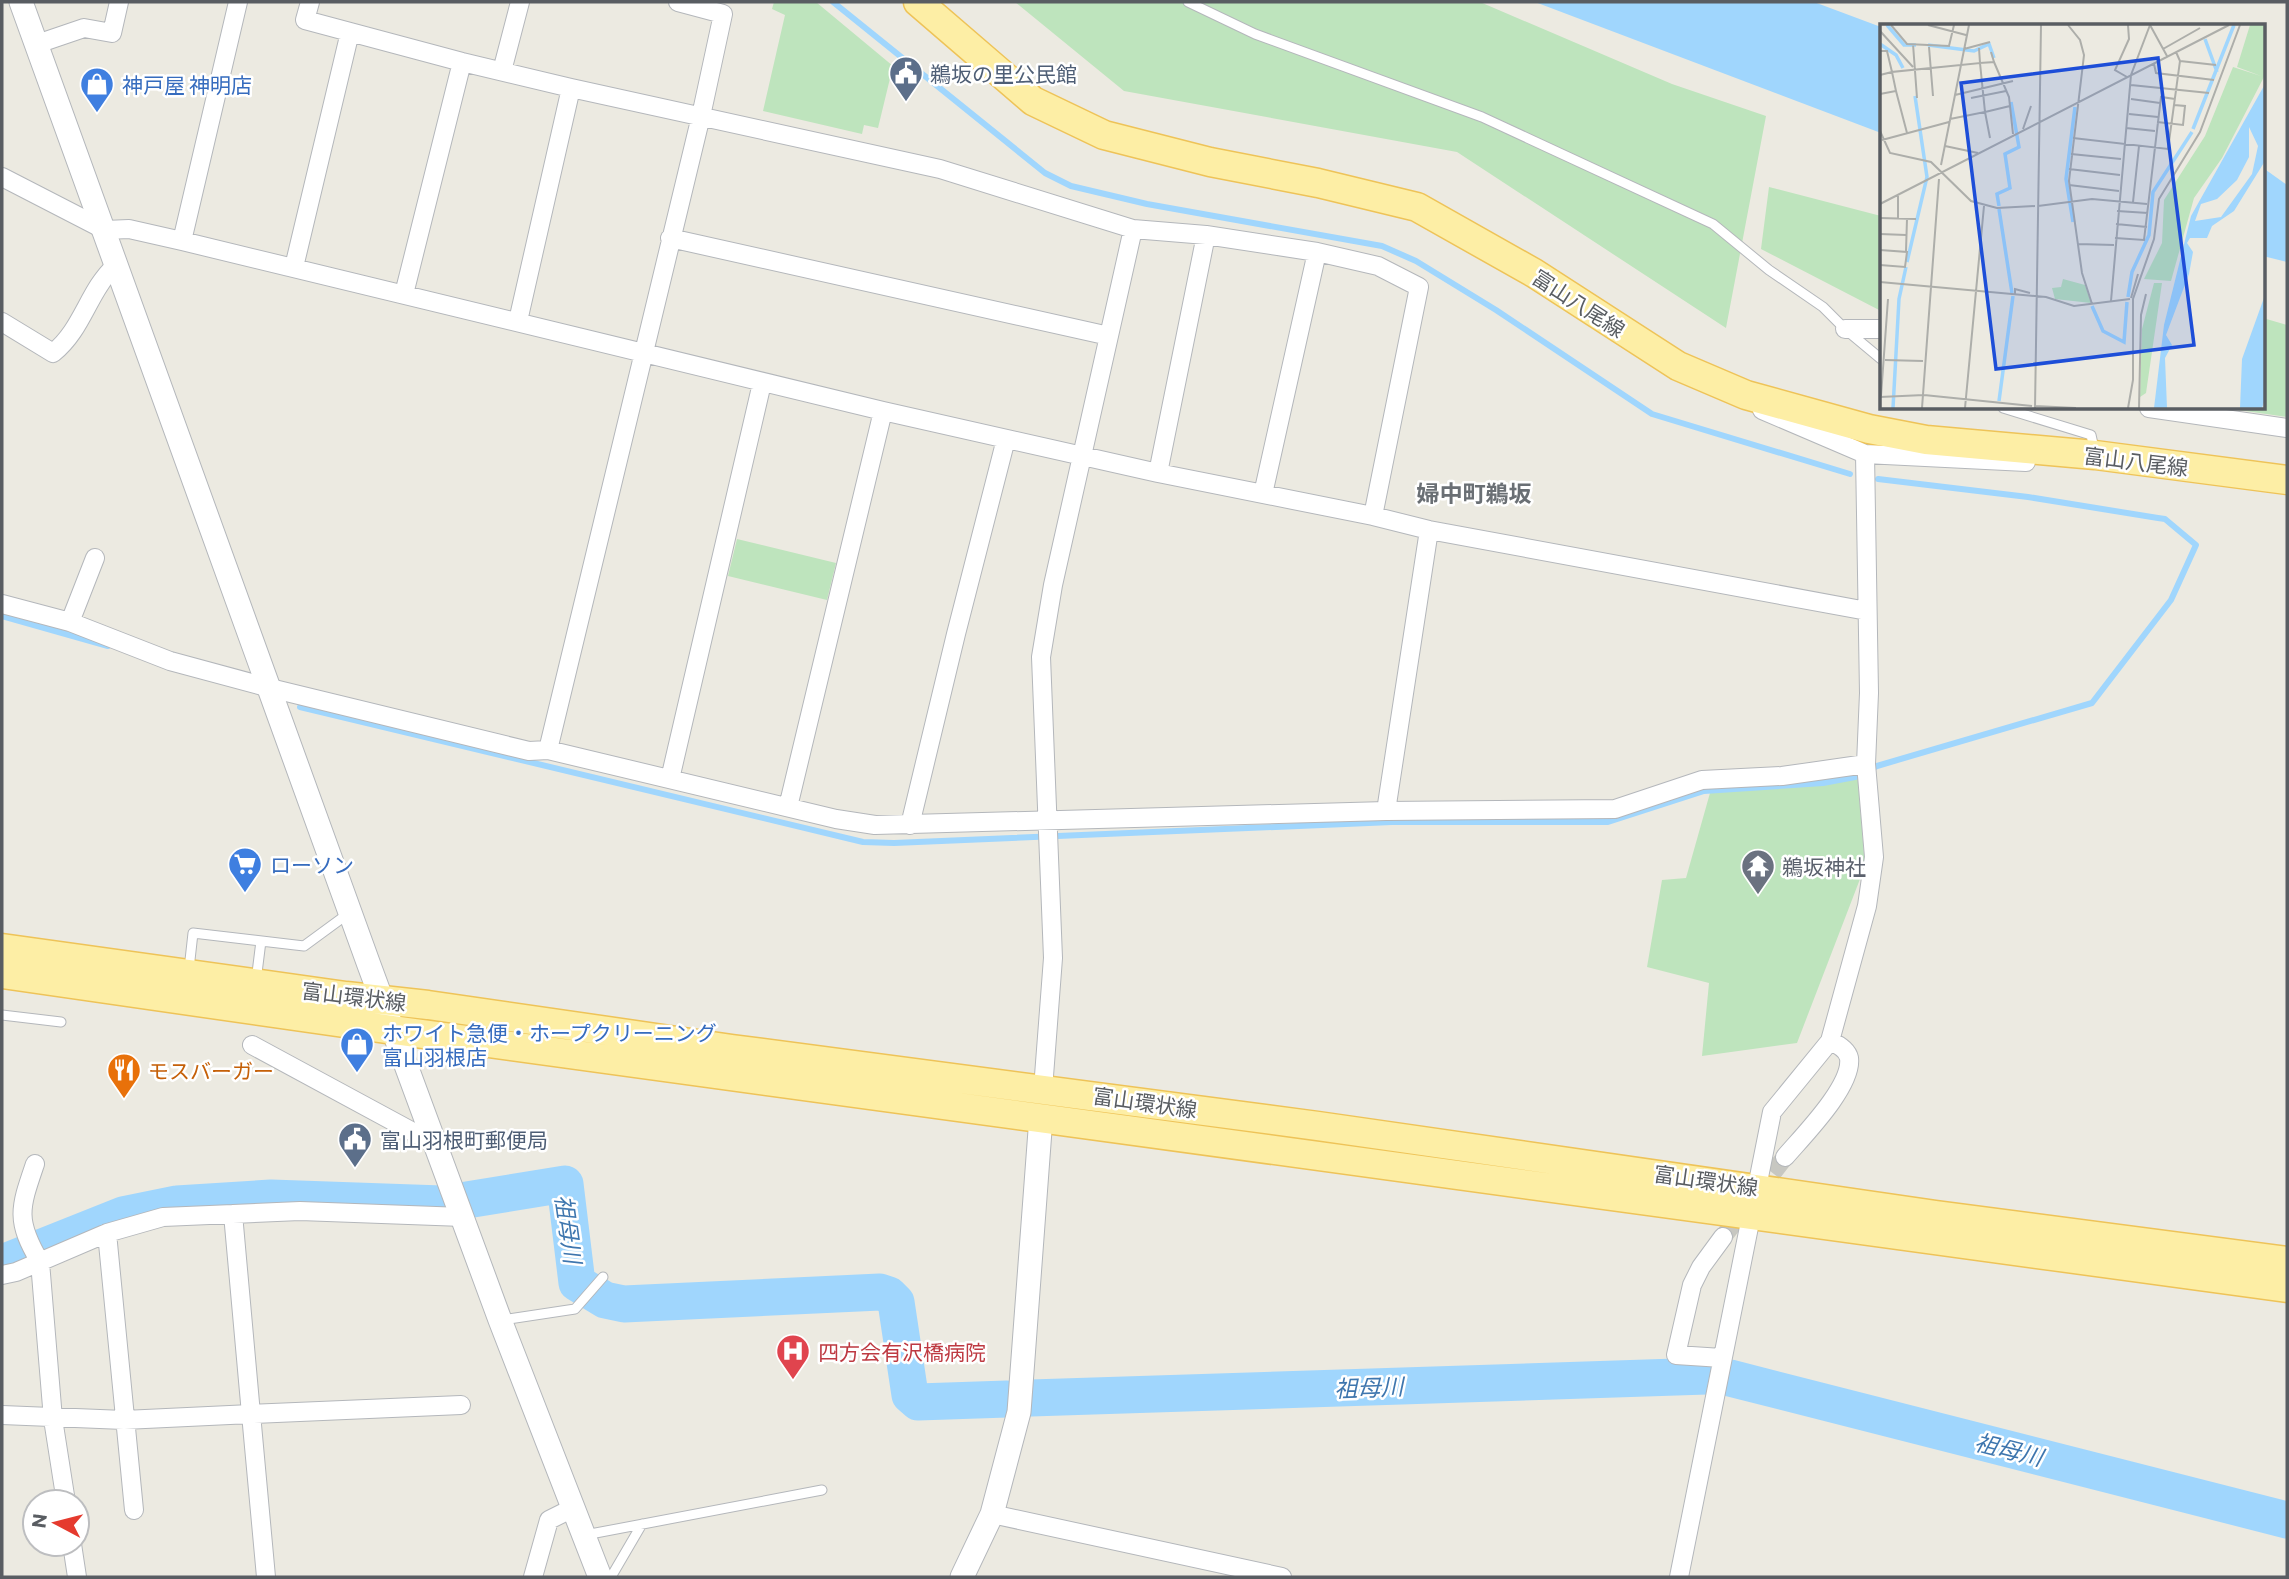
<svg xmlns="http://www.w3.org/2000/svg" width="2289" height="1579" font-family="Commissioner,'Noto Sans JP',sans-serif">
  <rect width="100%" height="100%" fill="#eceae1"/>
  <!-- green -->
  <path fill="#bee4bd" d="M774,2H816L893,66L878,128L864,125L862,134L763,111L785,15L772,9Z
    M1015,2H1480L1672,84L1766,116L1726,328L1457,152L1124,91Z
    M1769,187L1881,216V311L1761,249Z
    M2263,318L2287,325V417L2225,408H2263Z
    M737,539L836,563L827,600L728,576Z
    M1857,770L1865,866L1797,1043L1702,1056L1709,983L1647,967L1662,880L1686,878L1710,793Z"/>
  <!-- water -->
  <path fill="#a0d6fd" d="M1535,2H1814L1881,27V133Z
    M2266,170L2287,185V262L2263,256V172Z"/>
  <g fill="none" stroke-linecap="round" stroke-linejoin="round">
    <!-- stream -->
    <path stroke="#a0d6fd" stroke-width="6" d="M833,2L1045,173L1071,186L1147,204L1382,246L1416,261L1496,310L1652,414L1850,474
      M2,616L108,646
      M300,707L863,842L894,843L1392,822H1608L1704,791L1823,783L1855,777L1877,766L2092,703L2171,600L2196,545L2165,519L2158,518L2028,497L1878,479"/>
    <!-- river -->
    <path stroke="#a0d6fd" stroke-width="37" d="M2,1263L123,1215L177,1204L271,1198L442,1204L565,1184L577,1283L605,1300L624,1304L880,1292L889,1295L896,1302L910,1395L918,1402L1007,1399
      M1730,1378L2287,1520
      M1031,1398L1707,1376"/>
    <!-- minor-tunnel -->
    <path stroke="#c7c7c1" stroke-width="18" stroke-dasharray="18 9" stroke-linecap="butt" d="M1723,1237L1785,1157"/>
    <!-- service casing -->
    <g stroke="#b4b7bb" stroke-width="11">
      <path id="service" d="M1188,2L1255,34L1482,117L1713,224L1769,270L1823,307L1845,329L1881,359
        M2003,408L2091,435L2095,453
        M189,969L193,933L304,946L349,913
        M256,981L261,941
        M2,1015L61,1022
        M502,1320L575,1309L603,1277
        M585,1535L822,1490
        M611,1577L642,1524"/>
    </g>
    <!-- minor casing -->
    <g stroke="#b4b7bb" stroke-width="20">
      <path id="minor" d="M310,2L305,20L462,62L571,88L940,169L1133,229L1206,235L1317,252L1378,266L1419,287L1373,516
        M37,44L84,28L112,33L119,2
        M502,71L520,2
        M2,177L105,230L129,229L182,241L883,411L1158,473L1373,516L1429,530L1867,611
        M670,238L1109,336
        M182,241L238,2
        M294,267L350,32
        M404,294L462,62
        M518,321L571,88
        M2,322L53,353C83,329 88,291 115,266
        M1845,329H1881
        M2149,408L2287,428
        M1762,410L1865,454L2026,462
        M1158,473L1206,235
        M1263,494L1317,252
        M2,604L70,622L170,661L270,688L529,751L548,750L836,819L875,825L1386,811L1615,809L1702,780L1782,776L1866,764
        M70,622L95,558
        M548,750L701,116L723,14L678,2
        M670,779L762,383
        M788,807L883,411
        M1386,811L1429,530
        M910,825L956,634L1006,439
        M252,1045L437,1145
        M1043,1089L1053,958L1041,657L1053,585L1133,229
        M1785,1157C1802,1137 1853,1086 1849,1058C1847,1049 1837,1044 1830,1041
        M35,1164C20,1208 15,1220 40,1262L53,1419L66,1502
        M233,1214L251,1414L461,1405
        M107,1233L134,1510
        M2,1275L16,1272L107,1233L163,1217L300,1211L463,1217
        M1722,1358L1676,1355L1692,1285L1701,1267L1723,1237
        M2,1415L124,1420L251,1414L266,1577
        M992,1514L1282,1577
        M72,1544L77,1577
        M533,1577L549,1520L573,1508
        M1679,1577L1772,1112L1830,1041L1867,906L1874,857L1866,764L1869,693L1865,454"/>
    </g>
    <!-- tertiary casing -->
    <g stroke="#b4b7bb" stroke-width="25">
      <path id="tertiary" d="M21,2L369,965L500,1320L600,1577
        M962,1577L992,1514L1019,1412L1041,1117"/>
    </g>
    <!-- primary casing -->
    <g stroke="#eec358" stroke-width="31">
      <path id="primary" d="M918,2L1033,101L1104,135L1210,162L1318,183L1417,207L1534,273L1678,366L1746,395L1869,429L1926,440L2095,455L2287,480
        M2,948L346,996L428,1005L732,1049L1318,1126L1936,1215L2287,1261
        M2,974L393,1030L2287,1288"/>
    </g>
    <!-- service -->
    <use href="#service" stroke="#fff" stroke-width="9"/>
    <!-- minor -->
    <use href="#minor" stroke="#fff" stroke-width="18"/>
    <!-- tertiary -->
    <use href="#tertiary" stroke="#fff" stroke-width="23"/>
    <!-- primary -->
    <use href="#primary" stroke="#fdeea5" stroke-width="28"/>
  </g>
  <!-- icons -->
  <defs>
    <g id="civic-pin" transform="scale(1.75)"><path d="M0 17L-7.5 6A9.5 9.5 0 1 1 7.5 6Z" fill="#5c6f8a" stroke="#fff"/><path d="M-.6-6.5H3V-4.5H.6V-3L4-1V1h2V6H-6V1h2V-1L-.6-3ZM-1.2 2.5V6h2.4V2.5Z" fill="#fff"/></g>
    <g id="shop-pin" transform="scale(1.75)"><path d="M0 17L-7.5 6A9.5 9.5 0 1 1 7.5 6Z" fill="#3f7fe0" stroke="#fff"/><path d="M-5-2.5h2.3a2.7 3.5 0 0 1 5.4 0H5L5.5 6h-11ZM-1.5-2.5h3a1.5 2.3 0 0 0-3 0Z" fill="#fff"/></g>
    <g id="supermarket-pin" transform="scale(1.75)"><path d="M0 17L-7.5 6A9.5 9.5 0 1 1 7.5 6Z" fill="#3f7fe0" stroke="#fff"/><path d="M-6-5.5h2.5l.6 2H6L4.5 2H-2.5L-4.4-4H-6ZM-1.5 3.2a1.3 1.3 0 1 0 .1 0ZM3 3.2a1.3 1.3 0 1 0 .1 0Z" fill="#fff"/></g>
    <g id="temple-pin" transform="scale(1.75)"><path d="M0 17L-7.5 6A9.5 9.5 0 1 1 7.5 6Z" fill="#6b7280" stroke="#fff"/><path d="M0-6L5-2H3V0L6.5 2.5H4V6H1.5V3h-3V6H-4V2.5H-6.5L-3 0V-2H-5Z" fill="#fff"/></g>
    <g id="restaurant-pin" transform="scale(1.75)"><path d="M0 17L-7.5 6A9.5 9.5 0 1 1 7.5 6Z" fill="#e8710a" stroke="#fff"/><path d="M-5-6h1v4h1v-4h1v4h1v-4h1v5L-1.5 .5V6h-2V.5L-5-1ZM5-6V6H3V1.5H1.5Q1.5-4 5-6Z" fill="#fff"/></g>
    <g id="hospital-pin" transform="scale(1.75)"><path d="M0 17L-7.5 6A9.5 9.5 0 1 1 7.5 6Z" fill="#e0444e" stroke="#fff"/><path d="M-5-5h3v3.5h4V-5h3V5h-3V1.5h-4V5h-3Z" fill="#fff"/></g>
  </defs>
  <g fill-rule="evenodd">
    <use href="#civic-pin" x="906" y="73"/>
    <use href="#shop-pin" x="97" y="84"/>
    <use href="#supermarket-pin" x="245" y="864"/>
    <use href="#temple-pin" x="1758" y="866"/>
    <use href="#shop-pin" x="357" y="1044"/>
    <use href="#restaurant-pin" x="124" y="1070"/>
    <use href="#civic-pin" x="355" y="1139"/>
    <use href="#hospital-pin" x="793" y="1351"/>
  </g>
  <g text-anchor="middle" dominant-baseline="central" stroke-width="5" stroke-linejoin="round" paint-order="stroke">
    <!-- service labels -->
    <g font-size="21" fill="#4e5e75" stroke="#fff" text-anchor="start">
      <text x="930" y="73">鵜坂の里公民館</text>
      <text x="380" y="1139">富山羽根町郵便局</text>
    </g>
    <!-- shop labels -->
    <g font-size="21" fill="#366cbe" stroke="#fff" text-anchor="start">
      <text x="122" y="84">神戸屋 神明店</text>
      <text x="270" y="864">ローソン</text>
      <text x="382" y="1032">ホワイト急便・ホープクリーニング<tspan x="382" dy="24">富山羽根店</tspan></text>
    </g>
    <!-- street labels -->
    <g font-size="21" fill="#595d62" stroke="#fff">
      <text transform="translate(1579 303) rotate(33)">富山八尾線</text>
      <text transform="translate(2136 461) rotate(7)">富山八尾線</text>
      <text transform="translate(354 996) rotate(7)">富山環状線</text>
      <text transform="translate(1145 1102) rotate(8)">富山環状線</text>
      <text transform="translate(1706 1180) rotate(8)">富山環状線</text>
    </g>
    <!-- worship labels -->
    <g font-size="21" fill="#5b616d" stroke="#fff" text-anchor="start">
      <text x="1782" y="866">鵜坂神社</text>
    </g>
    <!-- food labels -->
    <g font-size="21" fill="#c56008" stroke="#fff" text-anchor="start">
      <text x="148" y="1070">モスバーガー</text>
    </g>
    <!-- health labels -->
    <g font-size="21" fill="#be3a42" stroke="#fff" text-anchor="start">
      <text x="818" y="1351">四方会有沢橋病院</text>
    </g>
    <!-- neighbourhood labels -->
    <g font-size="23" font-weight="bold" fill="#6a6f74" stroke="#fff">
      <text x="1474" y="493">婦中町鵜坂</text>
    </g>
    <!-- water labels -->
    <g font-size="23" font-style="italic" fill="#3e76ae" stroke="#fff">
      <text transform="translate(569 1229) rotate(82)">祖母川</text>
      <text transform="translate(1369 1387) rotate(-2)">祖母川</text>
      <text transform="translate(2009 1449) rotate(14)">祖母川</text>
    </g>
  </g>
  <!-- overview -->
  <g transform="translate(1880 24)">
    <rect width="385" height="385" fill="#eceae1"/>
    <path d="M370,1H385V51L342,134L314,174L291,257L264,255L282,219L284,176L325,112L353,43L381,52L357,43ZM183,255L205,261L211,279L175,275L172,264L181,263ZM274,259H282L266,369L260,373L262,305Z" fill="#bee4bd"/>
    <path d="M385,60V137L354,187L332,202L327,214H310L307,219L313,228L309,250L286,311L292,321L285,334L287,384H274L284,301L311,192ZM369,103L378,122L372,150L341,193L315,197L321,180L337,175L357,156L369,133ZM385,271V375L382,384H360L362,335Z" fill="#a0d6fd" fill-rule="evenodd"/>
    <path fill="none" stroke="#a0d6fd" stroke-width="3.5" d="M7,1L24,21H36M325,15L337,48M0,20L16,31L23,44M48,21L94,27L109,20L114,34M313,105L354,1M119,182L117,170L130,164L125,130L139,123L131,78M119,185L132,269M193,198L186,155L195,83M27,238L47,153L35,72M248,273L252,248L269,211L273,168L312,108M212,282L223,307L244,318L247,278M119,377L133,272M13,384L19,275L26,243"/>
    <path fill="none" stroke="#adaeaa" stroke-width="2" d="M11,1L27,20L69,22L74,1M48,1L86,11M188,1L200,16L204,31L189,157L202,249L212,280M270,1L287,32M0,7L33,43M33,20L37,74M49,23L53,72M99,24L100,39L114,38L111,28M84,25L110,18M283,25L320,4M0,27H7L12,48L0,51M300,37L336,41M114,38L129,73L133,110M274,40L276,49L334,56M247,53L235,46L249,15L248,1M251,61L329,69M16,67L27,109M0,70L16,67L12,48L100,39L105,88L70,95M75,71L133,57M91,74L126,67M251,75L280,79M249,90L278,93M277,98L303,101L305,82L294,81M246,104L275,107M143,105L151,82M0,107L10,129L51,138L91,177L117,184L155,182M110,114L105,88L130,82M193,114L288,125L300,37L296,28M2,116L69,98M65,122L98,129M191,130L241,135M61,141L89,1M189,145L240,151M189,161L239,167M253,178L259,122M0,180L349,1M158,182L212,175L267,180M237,187L268,189M0,194L36,195M18,194V170M236,200L267,203M0,210L26,211M235,214L264,216L281,73L295,75M198,220L234,221M0,226L27,228L25,243L0,241M26,227L27,195M0,258L166,273L194,282L250,275M135,271V265L150,269M251,274L258,250M231,277L251,51L270,1M5,336L43,337M1,372L8,275M0,373L44,371L152,382M155,382L196,384M42,384L59,155M85,384L104,182M155,384L161,1M248,384L253,356V275L274,215L279,175L320,108L360,1M259,384L261,291L266,270"/>
    <path fill="#1d4ed8" fill-opacity="0.15" stroke="#1d4ed8" stroke-width="3.5" d="M278,34L314,321L116,345L81,59Z"/>
    <rect width="385" height="385" fill="none" stroke="#595d62" stroke-width="3.5"/>
  </g>
  <!-- border -->
  <rect width="2289" height="1579" fill="none" stroke="#595d62" stroke-width="7"/>
  <!-- north arrow -->
  <g transform="translate(56 1523) rotate(277)"><circle r="33" fill="#ffffff" stroke="#bdbec0" stroke-width="2"/>
  <path d="M0-5L12 26L0 18L-12 26Z" fill="#e53a2e"/>
  <text y="-10" font-size="19" font-weight="bold" text-anchor="middle" fill="#595d62">N</text>
  </g>
</svg>
